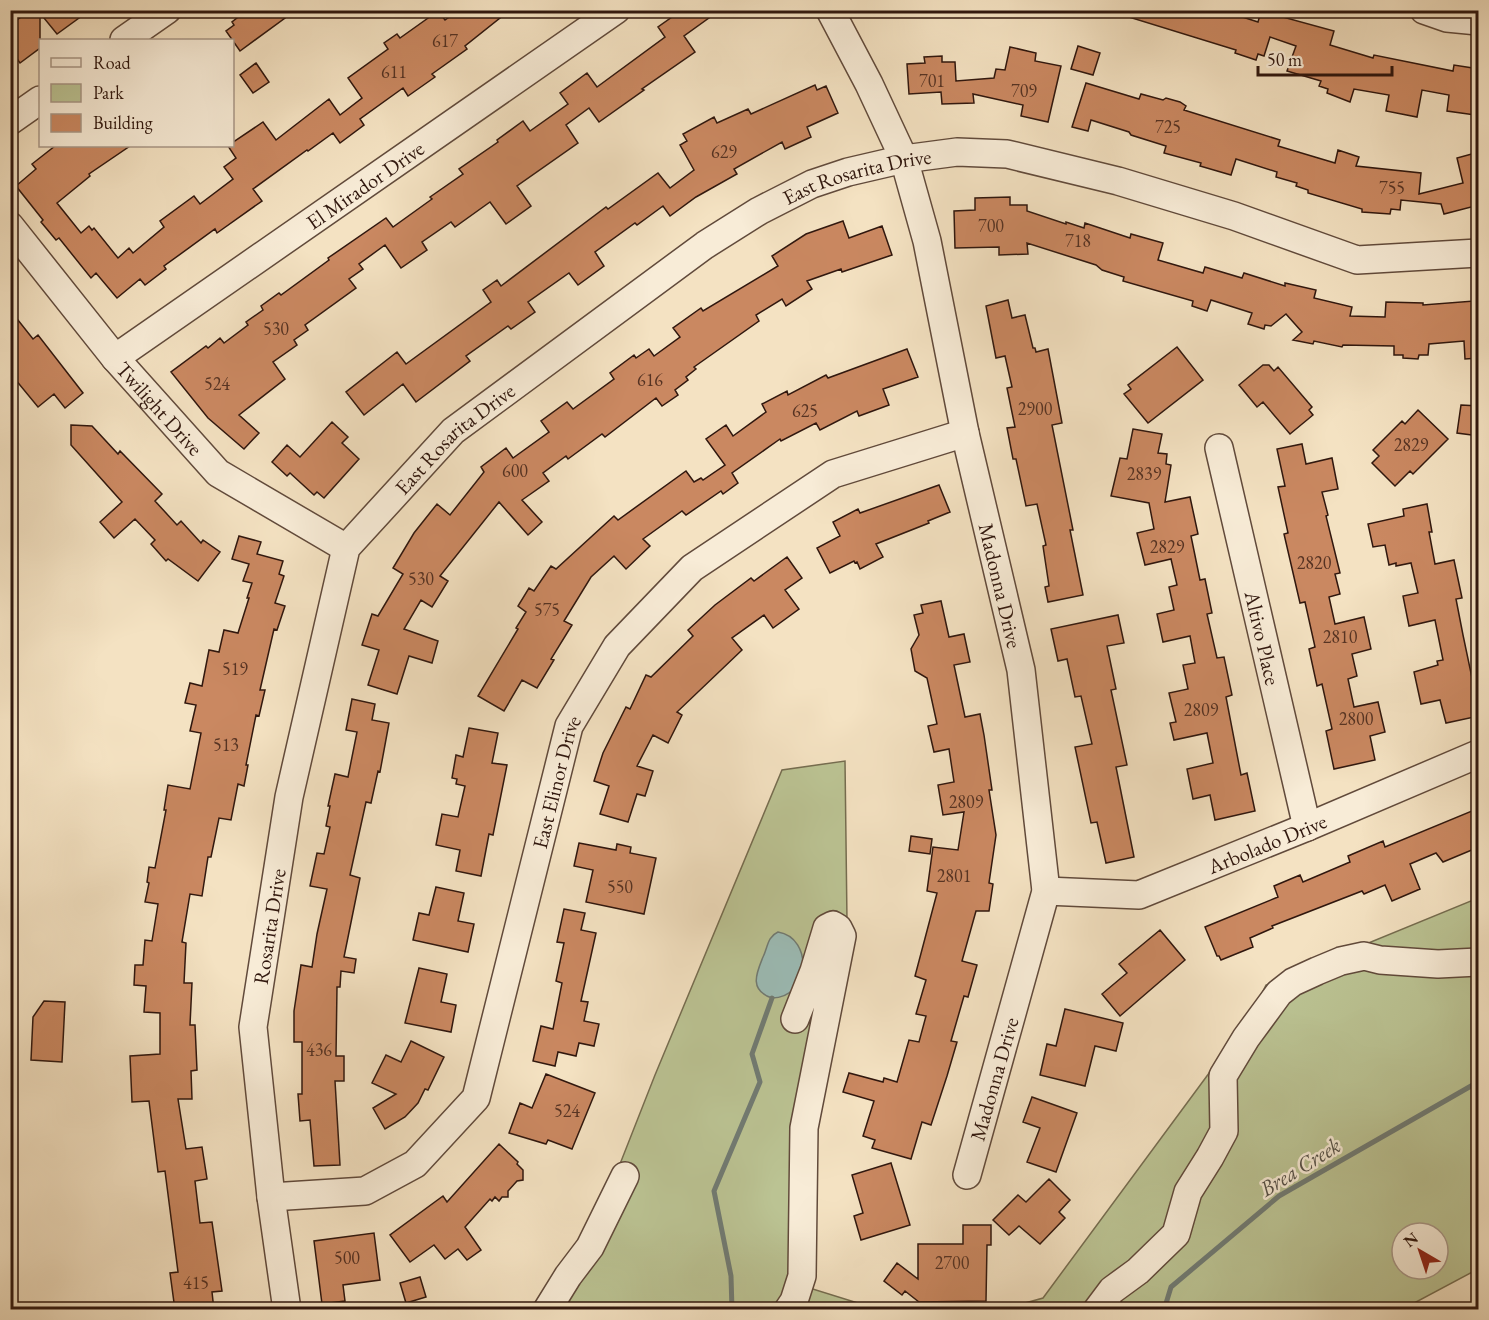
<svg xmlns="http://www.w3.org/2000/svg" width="1489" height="1320" font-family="'EB Garamond',serif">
  <rect width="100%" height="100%" fill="#f4e2c2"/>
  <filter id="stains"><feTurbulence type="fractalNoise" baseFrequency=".00333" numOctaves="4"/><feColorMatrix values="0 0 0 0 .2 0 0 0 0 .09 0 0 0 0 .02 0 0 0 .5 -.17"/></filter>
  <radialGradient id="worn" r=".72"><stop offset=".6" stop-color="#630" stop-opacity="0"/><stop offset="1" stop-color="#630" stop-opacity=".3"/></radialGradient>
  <!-- green -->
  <path fill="#bbc393" stroke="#766d50" stroke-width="1.5" fill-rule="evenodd" d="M845,761L847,921L806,1130L803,1286L877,1309L540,1310L596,1225L655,1075L782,770Z
    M1478,898V1269L1403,1309L1011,1310L1018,1305L1043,1298L1249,1019L1266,985ZM1402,1233H1438V1269H1402Z"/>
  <!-- water -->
  <path fill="#9cbdb7" stroke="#717b73" stroke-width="1.5" d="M778,932C814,938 810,998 772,998C748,990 757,972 763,957C768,947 767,937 778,932Z"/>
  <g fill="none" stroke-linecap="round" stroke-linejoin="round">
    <!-- stream -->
    <path stroke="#717b73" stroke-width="5" d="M732,1310L731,1276L714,1191L760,1082L752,1054L772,998
      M1164,1310L1171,1287L1279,1196L1478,1082"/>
  </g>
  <!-- building -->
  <path fill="#ca8861" stroke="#30170e" stroke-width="1.5" d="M31,10H90L57,34L40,13V48L20,63L10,49V25Z
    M247,10H296L240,51L226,31L234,25L232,22Z
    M459,10H510L465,46L467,49L432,74L435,77L408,96L403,88L360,119L364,125L340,143L333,133L308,151L307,150L253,189L262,201L217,233L215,229L164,266L166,269L145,285L140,279L117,298L96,273L91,278L59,238L56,240L41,222L43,220L16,186L36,169L32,164L55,146H130L89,174L90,176L57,203L81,233L89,226L92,230L94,228L118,258L129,248L133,253L164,227L160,221L194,196L200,204L233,179L224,167L236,158L228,146H232V143L263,122L276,140L329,99L340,115L362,98L348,78L388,49L384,43L397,34L400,38L438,11L445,20Z
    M682,10H720L684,36L695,52L642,89L644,90L599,122L589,108L566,125L578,143L517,186L531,206L506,224L490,202L455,227L451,222L422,242L427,250L401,268L385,245L359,264L363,269L349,279L356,288L305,325L308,330L294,340L297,345L273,362L285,379L239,415L259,433L244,449L208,418L171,372L206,346L208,348L220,338L224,343L248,325L246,322L263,310L261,306L279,293L281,295L329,260L328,258L386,218L393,227L432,199L430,197L463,174L459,169L498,142L497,140L523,121L530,131L568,104L560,93L587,73L597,87L665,37L658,27Z
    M1119,10H1210L1226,15L1227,12L1258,22L1261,11L1334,31L1330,45L1373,58L1374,55L1453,71L1454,65L1479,69V113H1476L1475,115L1447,111L1449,95L1422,90L1417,117L1386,111L1389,95L1354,89L1350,102L1327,93L1328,89L1319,86L1321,81L1287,71L1296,46L1270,37L1264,56L1258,54L1256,60L1235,53L1236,50L1119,14Z
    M1078,46L1100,53L1093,75L1071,69Z
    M1010,47L1036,53L1035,61L1061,66L1048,122L1021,116L1023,105L973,94L974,103L942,104L941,92L909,94L907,64L925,63L924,57L942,56V62H955L956,81L994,78L996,69L1005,70Z
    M256,63L269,82L253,93L240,75Z
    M1086,83L1139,99L1141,94L1163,100L1166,98L1180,102L1186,106L1184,110L1280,140L1278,146L1335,163L1338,150L1359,157L1356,166L1421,173L1419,194L1463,183L1457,158L1479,152V205L1444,214L1441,204L1401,200L1400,210L1391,209L1390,214L1362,212V209L1308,193V190L1296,186L1297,183L1276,177L1277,172L1236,159L1231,175L1200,166L1201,163L1164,153L1166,146L1131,135L1129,132L1091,120L1088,131L1072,127Z
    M815,85L817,90L826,86L838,113L807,127L811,137L785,149L782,142L734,169L737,174L696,197L670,216L663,206L637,225L635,223L595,252L604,266L578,285L569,273L528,302L535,312L511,329L508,326L466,356L470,361L416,402L403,384L364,415L346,392L397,352L406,364L491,302L483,290L497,280L501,286L606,207L608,209L658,173L670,188L694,170L680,145L687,141L683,134L714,117L717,123L748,109L751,114Z
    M1010,197V205H1027V211L1066,224V222L1084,228L1085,223L1130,238L1131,234L1163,243L1158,260L1203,273L1205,267L1242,278L1244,273L1285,286V283L1316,290L1314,298L1352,307L1350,316L1385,317L1386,302L1423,303V305L1474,301L1475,307H1479V358L1465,359L1464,341L1429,344L1428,355H1419L1418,359L1403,358V355H1394V346L1343,345L1342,347L1314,341L1313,344L1293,340L1302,332L1286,314L1271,326L1265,325L1264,329L1248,324L1252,313L1211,300L1207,311L1192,306L1193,301L1123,281L1124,277L1102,270L1096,265L1027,243L1028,254L999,255V247L955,248L954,211L975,210V198Z
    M843,221L849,238L882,226L892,255L842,272L841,269L807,281L812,289L786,306L782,299L756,315L759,321L694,367L696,369L686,377L688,380L675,390L678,395L662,406L656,398L605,437L602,434L568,459L566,456L543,473L549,481L522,500L542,522L528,535L499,502L440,576L448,581L432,607L421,600L404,629L438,641L432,663L409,656L397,694L368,685L379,650L362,645L372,614L378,616L403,574L393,568L414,533L437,504L450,515L484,472L481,467L506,448L513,458L549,432L541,421L567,402L573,409L614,379L610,373L634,355L636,358L649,349L654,356L680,337L673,328L701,308L703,311L778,266L772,256L806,234Z
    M1008,300L1012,318L1025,315L1033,348H1035L1036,352L1048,349L1062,423L1052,425L1073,530H1070L1083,595L1048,602L1045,587L1049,586L1043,546L1046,545L1037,504L1026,506L1016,459H1013L1007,428L1015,427L1007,388L1012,387L1005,356L996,358L986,306Z
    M10,310L33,339L38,335L83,393L65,408L54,394L38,407L10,373Z
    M1177,347L1203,380L1148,423L1124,394L1131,389L1128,385Z
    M907,349L918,377L883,389L889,405L859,416L857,411L820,430L816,423L781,441L780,439L732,473L738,483L723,494L721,491L686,515L682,511L643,539L650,546L626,569L614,556L591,577L564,621L572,625L551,659L554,660L537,688L522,680L504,711L478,696L518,629L516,628L526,612L518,606L529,588L534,591L551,566L556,569L614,516L618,520L686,471L694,482L701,478L703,480L725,465L706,439L726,425L733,436L766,412L762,404L787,391L788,395L826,375L828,378Z
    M1263,365H1269L1274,371L1278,367L1312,407L1309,410L1313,415L1290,434L1263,402L1257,407L1239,385Z
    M1461,405L1479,406V436L1457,433Z
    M1418,410L1448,439L1413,474L1410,471L1395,486L1372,463L1379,456L1373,450L1402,421L1405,424Z
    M332,422L348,437L342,443L359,459L324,498L317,492L314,495L290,473L287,476L272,462L287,445L300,457Z
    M71,425L92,426L118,454L120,451L162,494L155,501L177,525L181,521L201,543L203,540L220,552L198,581L168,559L166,561L151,544L155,540L135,519L114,538L100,522L122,502L71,445Z
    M1133,429L1162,434L1158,453L1167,454L1166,464L1171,465L1165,502L1190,497L1198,534L1191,536L1200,580L1205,579L1212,613L1207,614L1217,658L1224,657L1232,695L1226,697L1241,775L1247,773L1255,811L1215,820L1210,795L1193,799L1187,769L1213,763L1207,733L1174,740L1170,723L1176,722L1169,693L1188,689L1183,665L1195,663L1190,636L1163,642L1157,614L1174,610L1169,587L1177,585L1171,559L1145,565L1137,533L1154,529L1149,503L1111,496L1120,458L1127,459Z
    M1302,444L1306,464L1332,458L1338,489L1322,492L1328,515L1326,516L1340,573L1335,574L1340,594L1329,597L1335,624L1364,617L1371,649L1352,654L1357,676L1348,679L1354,707L1378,702L1385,732L1370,736L1375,760L1334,769L1326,731L1332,729L1322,684L1317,686L1309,649L1315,647L1305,602L1300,603L1284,534L1288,533L1278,487L1285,486L1277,449Z
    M939,485L950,512L928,521L929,523L876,544L883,557L860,569L857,562L855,563L854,561L830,573L817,548L840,536L833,522L858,509L860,513Z
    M1427,504L1432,532H1429L1435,564L1454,560L1462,598L1456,599L1463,635L1472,678L1479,677V716L1446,723L1440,700L1421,704L1414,672L1438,665L1437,661L1443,660L1435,620L1409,626L1403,596L1418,593L1411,563L1396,566V563L1389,565L1385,545L1373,547L1368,524L1404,516L1403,509Z
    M239,536L261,542L257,554L283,561L279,574L284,576L275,603L285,606L277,630L274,629L260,690H265L259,716L256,715L246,765H248L244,786L238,784L231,820L219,818L211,857H208L202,896L190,894L182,942L186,943L184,983H192L190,1025H195L197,1070L191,1071L192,1099H178L186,1149L202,1147L207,1179L195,1181L200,1223L212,1222L222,1291L212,1292L214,1310H175L170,1273L178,1272L165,1171L158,1172L149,1101L132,1102L130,1056L160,1054V1013L144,1012L146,986L134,985L135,965H143L145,940L152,941L158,904L145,902L149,883L147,882L149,867L155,868L166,810H164L168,785L190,789L201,733L190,731L196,705L185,703L190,683L202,686L209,650L219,652L224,630L238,633L249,598H247L252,583L243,581L249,564L232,559Z
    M787,557L802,578L785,590L799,609L773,628L764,615L732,638L742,650L677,712L682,715L668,743L653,735L637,766L653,771L645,796L637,794L628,822L600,814L609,786L594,781L603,753L626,707L630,709L646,675L651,677L693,636L688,630L715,605L751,578L754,581Z
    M941,601L949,637L964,634L970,662L954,665L965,717L980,714L984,735L992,790H989L996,835L989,883L993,884L989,911H976L962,961L977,965L968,997L964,996L951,1041L957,1042L947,1076L931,1125L922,1122L911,1159L872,1148L875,1140L863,1136L874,1101L843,1092L849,1073L883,1082L884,1078L897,1082L909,1040L919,1042L926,1016L916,1014L926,980L915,976L937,893L927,891L933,847L958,850L964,812L943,815L938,785L954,782L949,749L934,752L928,726L937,724L927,678L915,671L911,649L919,635L914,615L923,613L921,605Z
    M1118,615L1124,643L1107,646L1116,689L1111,690L1127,765L1116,767L1134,857L1106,863L1097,822L1091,823L1075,747L1092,744L1081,696L1075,697L1067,659L1058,661L1051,629Z
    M352,699L375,704L372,720L389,723L380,772L378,771L371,803L366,802L350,875L360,878L344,957L356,959L354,973L341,971L340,987H337L336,1056H344V1081H335L340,1165L314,1166L310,1120L300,1121L298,1094H302V1042H294V1011L301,965L312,967L317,934L327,889L310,886L317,853L324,854L330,827L326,826L330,806H328L335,774L348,777L357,732L346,730Z
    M469,728L498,733L492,763L507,765L493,835L489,834L481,876L456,871L460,850L436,845L442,814L458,817L465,786L456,784L457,779L452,778L456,755L463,757Z
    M1479,808V847L1443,862L1436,853L1410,864L1420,889L1392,901L1385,885L1364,894L1362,891L1272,926L1273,928L1250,938L1253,947L1221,960L1219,956H1217L1205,927L1278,897L1274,886L1300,875L1303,882L1350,862L1348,856L1383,841L1385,847Z
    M911,836L932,839L930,854L909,851Z
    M579,843L616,850L617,844L631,847L630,853L656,858L644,914L586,902L593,870L574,866Z
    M436,887L464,893L458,921L474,924L468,952L413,940L419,913L429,915Z
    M564,909L585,913L581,930L596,933L581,1001L588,1002L584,1021L599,1024L594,1046L579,1043L576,1056L558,1052L555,1066L533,1061L541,1026L553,1029L562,983L556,981L564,943L557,942Z
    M1160,930L1185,960L1120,1016L1102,994L1127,973L1119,964Z
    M419,968L447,974L441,1002L456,1005L451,1032L405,1023Z
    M44,1001L65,1002L62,1062L31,1060L33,1017Z
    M1065,1009L1123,1023L1116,1051L1095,1046L1085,1086L1040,1075L1047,1044L1056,1046Z
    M411,1041L444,1057L428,1090L425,1089L418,1103L405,1117L385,1129L373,1108L396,1094L372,1083L386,1055L401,1062Z
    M546,1074L595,1093L572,1149L548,1140L546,1144L509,1133L520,1103L532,1108Z
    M1032,1097L1077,1113L1056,1172L1027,1162L1040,1128L1023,1122Z
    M499,1144L518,1162L517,1164L523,1170V1180L517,1181L508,1191V1197H502L499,1201L495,1197L492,1201L490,1199L465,1227L481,1250L467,1260L458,1249L445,1259L434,1245L410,1262L390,1235L443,1196L447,1202Z
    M891,1163L910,1225L861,1240L854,1216L863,1213L852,1175Z
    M1049,1179L1070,1200L1059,1212L1065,1218L1040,1244L1019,1226L1009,1235L993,1220L1018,1195L1026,1202Z
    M963,1225H991V1245H987L986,1301L919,1302L905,1291L902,1295L884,1281L897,1263L918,1279V1244H963Z
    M374,1233L380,1280L343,1285L345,1301L322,1304L314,1241Z
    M420,1277L426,1297L406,1303L400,1283Z"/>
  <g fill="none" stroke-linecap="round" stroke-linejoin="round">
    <!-- minor casing -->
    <g stroke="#614a3b" stroke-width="30">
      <g id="minor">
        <path id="s1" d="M830,10L869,84L904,159L927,241L965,433L1021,670L1046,891L967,1175"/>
        <path d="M1424,10L1447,18L1478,21"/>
        <path d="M124,40L167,10"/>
        <path d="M10,121L40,100"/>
        <path id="s2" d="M10,226L115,358L218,473L346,548"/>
        <path id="s3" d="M115,358L616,10"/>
        <path id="s4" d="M1219,448L1307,827"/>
        <path id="s5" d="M1046,891L1139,895L1307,827L1478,754"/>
        <path id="s6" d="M271,1197L365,1191L415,1164L476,1098L569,726L617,646L692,568L833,474L965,433"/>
        <path id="s7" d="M287,1310L271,1197L253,1027L289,797L346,548L453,431L705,245L759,211L812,184L848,172L904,159L957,152L1007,154L1118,181L1234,216L1357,260L1478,253"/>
        <path d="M547,1310L568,1276L590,1247L625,1176"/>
        <path d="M788,1310L794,1301L802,1276L804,1128L842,936L838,928L833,925L827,928L814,971L795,1019"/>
        <path d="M1097,1310L1112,1290L1138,1271L1176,1234L1188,1192L1210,1157L1224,1131L1223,1076L1246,1038L1279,993L1293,982L1317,971L1341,961L1364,956L1380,960L1438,964L1478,962"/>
      </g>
    </g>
    <!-- minor -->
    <use href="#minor" stroke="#f8ecd7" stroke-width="27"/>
  </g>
  <g text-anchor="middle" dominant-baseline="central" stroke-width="5" stroke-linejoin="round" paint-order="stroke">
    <!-- number labels -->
    <g font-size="18" fill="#563323">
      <text x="445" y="40">617</text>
      <text x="394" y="71">611</text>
      <text x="932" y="80">701</text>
      <text x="1024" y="90">709</text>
      <text x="1168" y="126">725</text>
      <text x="724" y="151">629</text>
      <text x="1392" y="187">755</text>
      <text x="991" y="225">700</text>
      <text x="1078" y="240">718</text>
      <text x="276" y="328">530</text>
      <text x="650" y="379">616</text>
      <text x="217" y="383">524</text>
      <text x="1035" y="408">2900</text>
      <text x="805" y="410">625</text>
      <text x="1411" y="444">2829</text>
      <text x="515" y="470">600</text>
      <text x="1144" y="473">2839</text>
      <text x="1167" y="546">2829</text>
      <text x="1314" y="562">2820</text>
      <text x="421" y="578">530</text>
      <text x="547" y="609">575</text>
      <text x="1340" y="636">2810</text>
      <text x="235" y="668">519</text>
      <text x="1201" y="709">2809</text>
      <text x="1356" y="718">2800</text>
      <text x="226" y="744">513</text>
      <text x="966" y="801">2809</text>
      <text x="954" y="875">2801</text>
      <text x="620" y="886">550</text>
      <text x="319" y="1049">436</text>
      <text x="567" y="1110">524</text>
      <text x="347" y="1257">500</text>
      <text x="952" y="1262">2700</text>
      <text x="196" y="1282">415</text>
    </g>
    <!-- street labels -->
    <g font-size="21" fill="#30170e" stroke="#f8ecd7">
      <text stroke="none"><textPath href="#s7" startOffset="1414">East Rosarita Drive</textPath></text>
      <text stroke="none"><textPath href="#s3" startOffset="304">El Mirador Drive</textPath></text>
      <text stroke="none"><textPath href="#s2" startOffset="236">Twilight Drive</textPath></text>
      <text stroke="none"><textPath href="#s7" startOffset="928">East Rosarita Drive</textPath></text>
      <text stroke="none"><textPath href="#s1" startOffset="604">Madonna Drive</textPath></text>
      <text stroke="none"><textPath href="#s4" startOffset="195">Altivo Place</textPath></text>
      <text stroke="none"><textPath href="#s6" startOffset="567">East Elinor Drive</textPath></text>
      <text stroke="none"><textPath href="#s5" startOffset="231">Arbolado Drive</textPath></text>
      <text stroke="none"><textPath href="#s7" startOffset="387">Rosarita Drive</textPath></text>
      <text transform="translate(994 1079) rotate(-74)">Madonna Drive</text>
    </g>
    <!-- water labels -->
    <g font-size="22" font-style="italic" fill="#565149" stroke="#f8ecd7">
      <text transform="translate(1300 1167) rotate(-32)">Brea Creek</text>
    </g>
  </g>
  <!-- margin -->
  <rect width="1489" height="1320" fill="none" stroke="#f4e2c2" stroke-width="36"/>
  <rect x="12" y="12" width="1465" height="1296" fill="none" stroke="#30170e" stroke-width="3"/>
  <rect x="18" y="18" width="1453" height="1284" fill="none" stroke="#30170e" stroke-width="1.5"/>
  <!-- legend -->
  <rect x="39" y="39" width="195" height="108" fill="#f8ecd7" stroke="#a89787" stroke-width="1.5"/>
  <rect x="51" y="58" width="30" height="9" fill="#f8ecd7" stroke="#a89787" stroke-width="1.5"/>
  <text x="93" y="69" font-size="18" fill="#30170e">Road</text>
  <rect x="51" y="84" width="30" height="18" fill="#bbc393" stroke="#a89787" stroke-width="1.5"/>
  <text x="93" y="99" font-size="18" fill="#30170e">Park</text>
  <rect x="51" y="114" width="30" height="18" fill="#ca8861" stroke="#a89787" stroke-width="1.5"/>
  <text x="93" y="129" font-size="18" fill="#30170e">Building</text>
  <!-- north arrow -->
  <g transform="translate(1420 1251) rotate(321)"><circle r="28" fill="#f8ecd7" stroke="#a89787" stroke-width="1.5"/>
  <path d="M0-4.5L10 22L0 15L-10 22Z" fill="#8f2418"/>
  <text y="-9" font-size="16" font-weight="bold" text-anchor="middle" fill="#30170e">N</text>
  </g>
  <!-- scale -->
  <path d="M1258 66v9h134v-9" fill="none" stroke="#30170e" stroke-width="3"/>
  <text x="1267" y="66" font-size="18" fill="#30170e" stroke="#f8ecd7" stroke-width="4.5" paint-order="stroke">50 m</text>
  <rect width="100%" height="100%" filter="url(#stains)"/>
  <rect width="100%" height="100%" fill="url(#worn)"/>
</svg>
